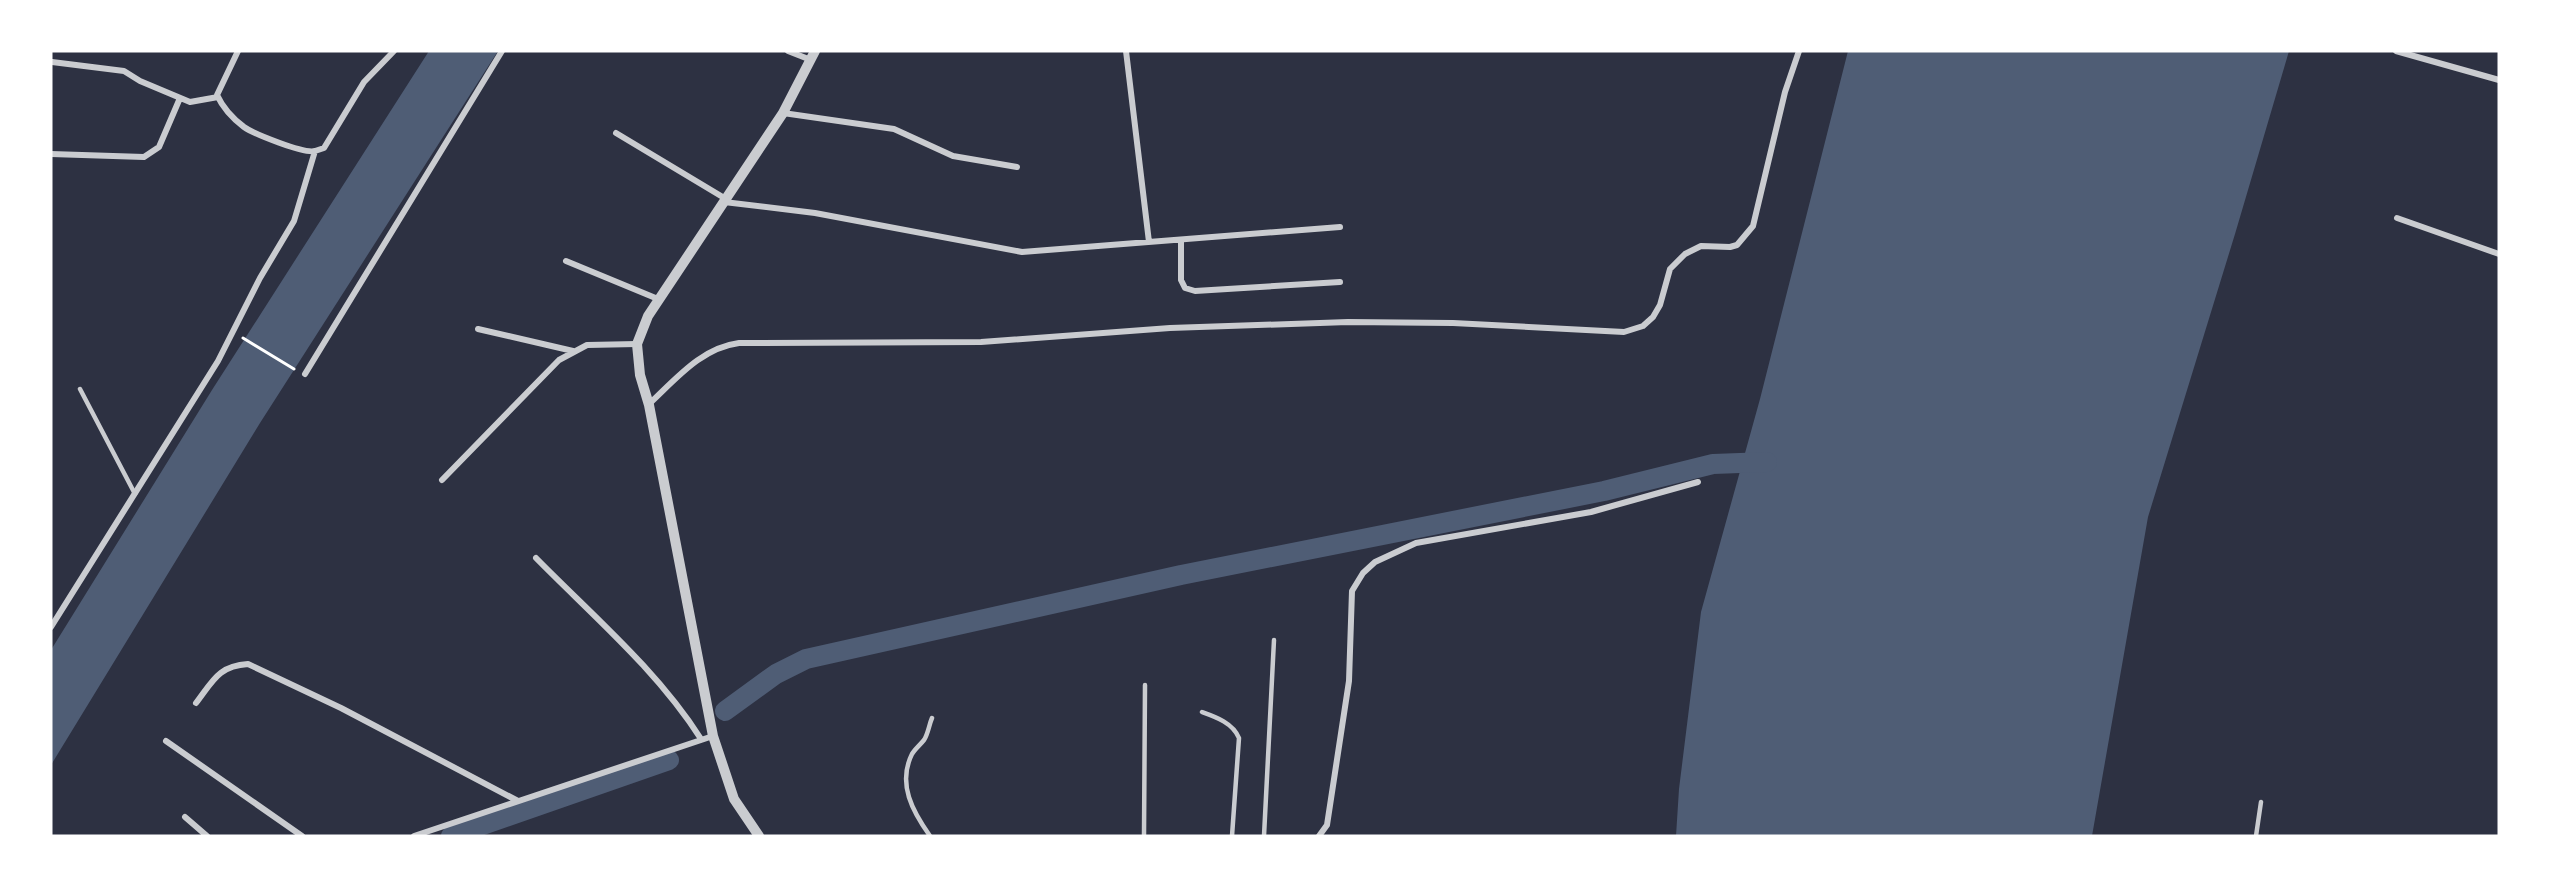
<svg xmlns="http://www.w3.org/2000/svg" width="2550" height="887" font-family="'Exo 2',sans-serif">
  <rect width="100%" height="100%" fill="#2d3142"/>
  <!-- water -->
  <path fill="#4f5d75" d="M429,51H498L260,423L51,765V650L212,390Z
    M1848,51H2289L2235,234L2148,517L2092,836H1676L1679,789L1701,612L1760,399Z"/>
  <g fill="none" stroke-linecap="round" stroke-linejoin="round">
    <!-- canal -->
    <path stroke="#4f5d75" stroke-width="20" d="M725,711L776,674L806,659L1181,575L1604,491L1713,464L1767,462
      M451,836L669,760"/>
    <!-- path -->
    <path stroke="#fff" stroke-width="3" d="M243,338L294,369"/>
    <!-- service -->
    <path stroke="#caccd0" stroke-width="4.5" d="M80,389L135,494
      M1202,712C1216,717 1233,723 1239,738L1232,836
      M930,836C913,812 897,784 912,754C915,749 920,745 924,740C928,734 929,725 932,718
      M1144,836L1145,685
      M1264,836L1274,640
      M2256,836L2261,802"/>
    <!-- minor -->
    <path stroke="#caccd0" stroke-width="6" d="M238,51L217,95C223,108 232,118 244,127C254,134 304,154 315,151
      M788,51L811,60
      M1126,51L1149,242
      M2396,51L2499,80
      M52,62L124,71L140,81L190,102L218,97
      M783,113L894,129L953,156L1017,167
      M616,133L726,199
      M51,154L144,157L159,147L180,98
      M724,202L815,213L1022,252L1340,227
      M2397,218L2499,254
      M1181,240V280L1185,288L1195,291L1340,282
      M566,261L658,299
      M478,329L573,351
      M305,374L502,51
      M649,404C676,379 701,348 739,343L981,342L1170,328L1348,322L1453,323L1624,332L1643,326L1653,317L1660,305L1670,269L1685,254L1701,246L1730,247L1737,245L1753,226L1785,92L1799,51
      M442,480L559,360L587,345L637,344
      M536,558C592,615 657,670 701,739
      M51,627L218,361L260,278L294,221L315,151L324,148L364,82L394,51
      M196,703C213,681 218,666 248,664L341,708L518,801
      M166,741L302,836
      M185,817L207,836
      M414,836L713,736
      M1319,836L1327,825L1349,681L1352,591L1363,573L1375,562L1416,543L1591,512L1698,482"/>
    <!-- tertiary -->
    <path stroke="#caccd0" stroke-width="10" d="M759,836L734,799L713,736L649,405L640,375L637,344L648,316L783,113L815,51"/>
  </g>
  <!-- border -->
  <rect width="2550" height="887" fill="none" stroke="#ffffff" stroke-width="105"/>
</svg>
